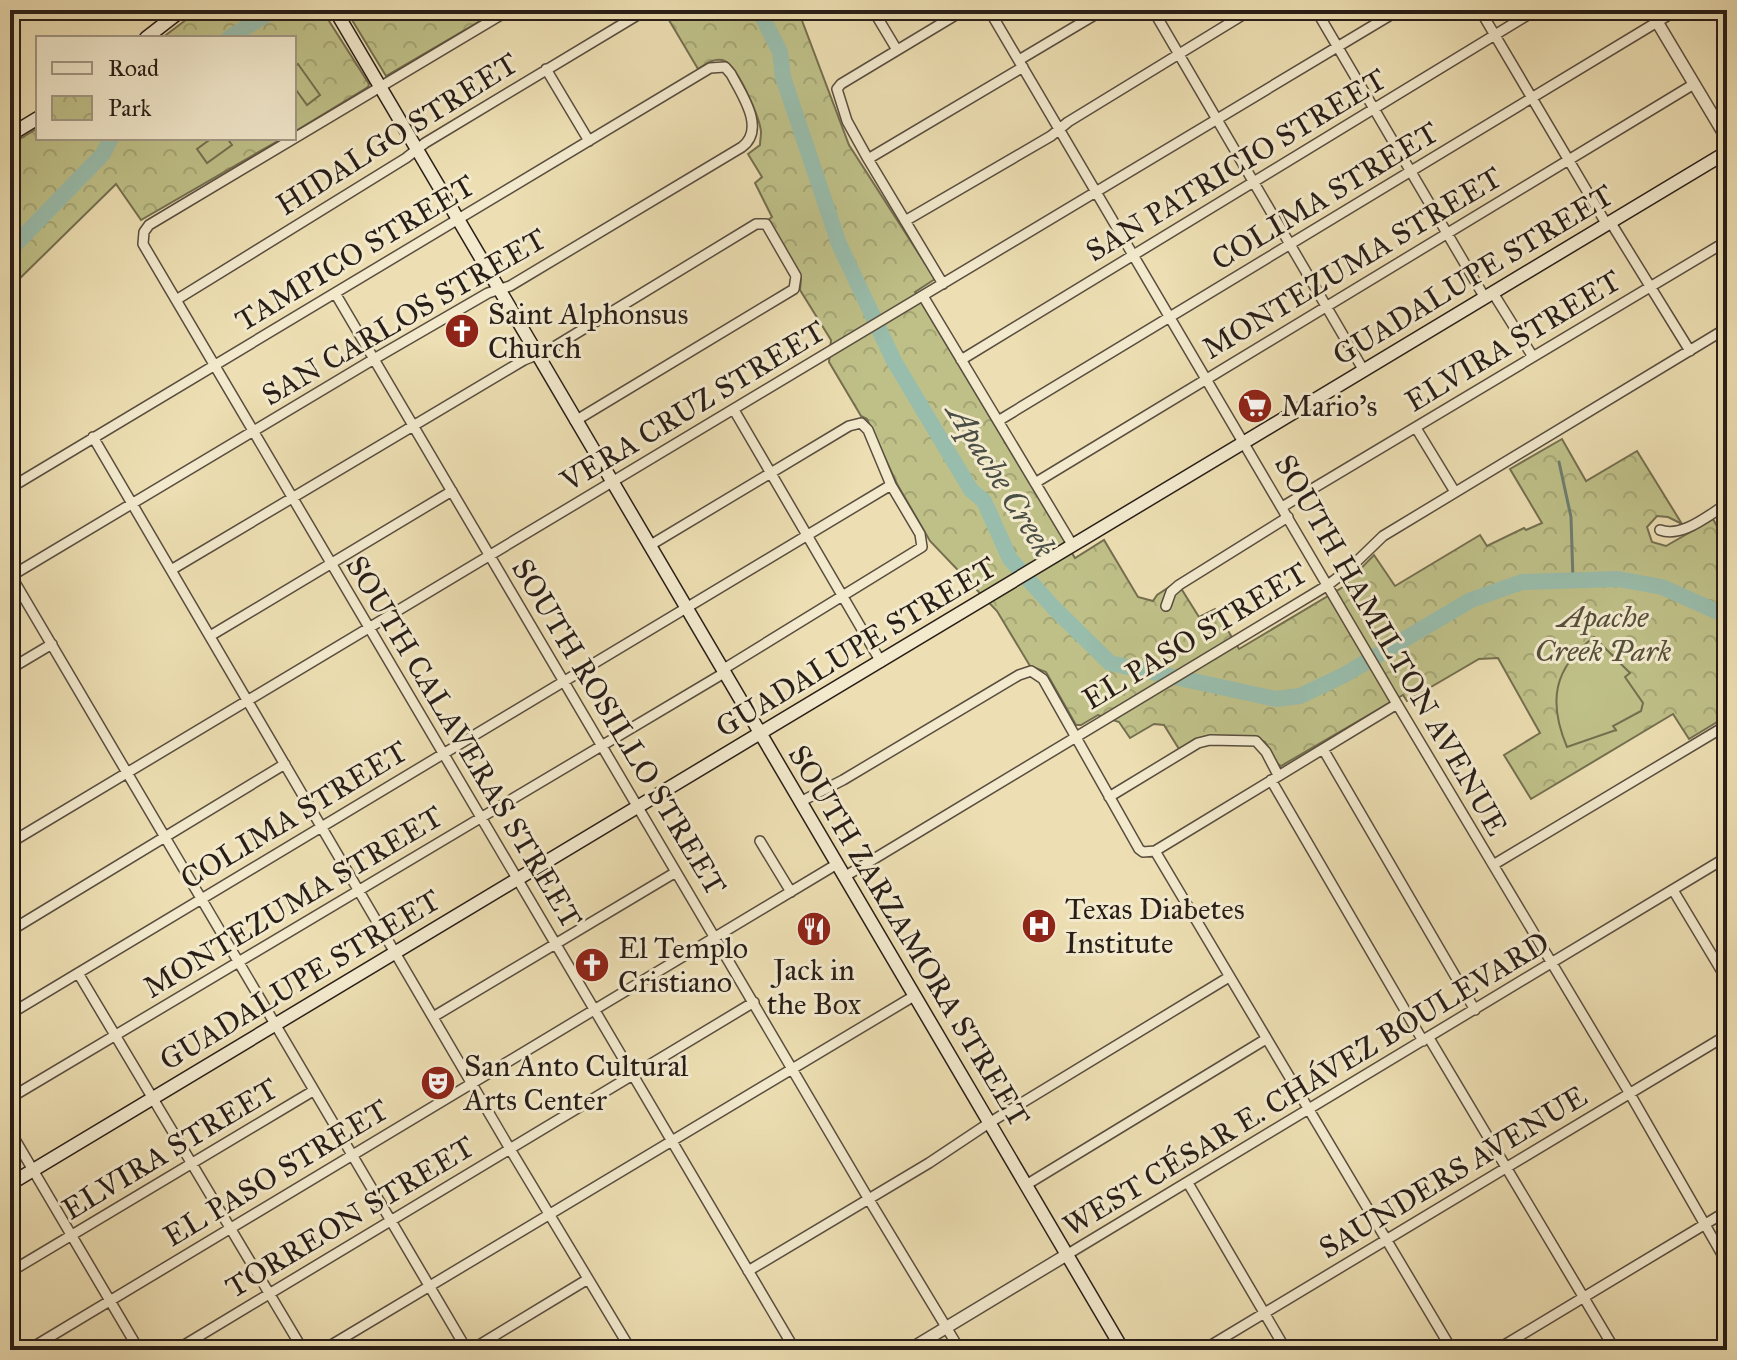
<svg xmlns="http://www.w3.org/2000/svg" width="1737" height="1360" font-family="'IM FELL Great Primer',serif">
  <defs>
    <pattern id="park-crowns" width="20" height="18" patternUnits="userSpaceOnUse" patternTransform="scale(2)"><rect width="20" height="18" fill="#bfc088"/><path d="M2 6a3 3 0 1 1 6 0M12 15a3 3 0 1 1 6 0" fill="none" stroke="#a4a575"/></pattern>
  </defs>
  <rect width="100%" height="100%" fill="#eddfb3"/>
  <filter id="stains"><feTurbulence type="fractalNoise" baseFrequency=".0025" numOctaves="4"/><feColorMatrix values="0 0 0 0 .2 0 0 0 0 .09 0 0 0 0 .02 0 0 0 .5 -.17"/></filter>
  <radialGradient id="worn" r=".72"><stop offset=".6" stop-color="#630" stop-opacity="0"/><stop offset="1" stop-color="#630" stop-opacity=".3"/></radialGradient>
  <!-- park -->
  <path fill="url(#park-crowns)" stroke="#746f50" stroke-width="2" d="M199,10H322L369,84L368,87L294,132V38H162Z
    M346,10H499L386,76Z
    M663,10H798L849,145L935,279L915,292L1075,558L1104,540L1138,597L1153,601L1157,595L1177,582L1199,617L1215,609L1239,649L1343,587L1374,555L1395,586L1480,535L1487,546L1524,528L1526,530L1542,523L1510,469L1562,439L1586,481L1637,451L1682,524L1668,517L1657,516L1647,527L1652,542L1666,546L1713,519L1727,544V716L1689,739L1673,714L1531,799L1504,755L1540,733L1498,658L1479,659L1407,701L1403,695L1281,766L1278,764L1265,742L1255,737L1208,736L1179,749L1164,725L1154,724L1130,738L1119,722L1098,715L1081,725H1076L1046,672L1030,666L997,611L930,541L897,484L867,419L861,416L829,362L831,340L800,290L801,278L768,220L772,217L755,183L762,177L748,154L760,145C760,141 761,136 761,132C760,117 736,62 722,60C713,58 705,65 698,69Z
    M38,128V138H283L141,220L116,184L10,288V145Z"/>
  <!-- pitch -->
  <path fill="#bfc088" stroke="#746f50" stroke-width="2" d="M298,64L320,95L307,105L294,87V67Z
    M212,138H227L232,145L207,163L197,149Z
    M1594,637L1630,673L1625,677L1643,703L1641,711L1613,726L1616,730L1567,747C1548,702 1553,668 1594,637Z"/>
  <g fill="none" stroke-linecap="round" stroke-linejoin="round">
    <!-- stream -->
    <path stroke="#6c7d71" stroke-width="3" d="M1559,462L1571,517L1573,581"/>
    <!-- river -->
    <path stroke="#99bdac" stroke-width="16" d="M759,10L780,52L783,77L839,244L894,361L971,490L984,501L1010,559L1054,608L1110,663L1276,699L1300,696L1344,675L1471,600L1522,582L1618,579L1662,587L1727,616
      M229,38L274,10
      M10,250L103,154L111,138"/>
    <!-- minor casing -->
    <g stroke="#594e3f" stroke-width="12">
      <path id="minor" d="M509,10L149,225L144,232L143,244L795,1350
        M873,10L897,50
        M989,10L1397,704L1630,1094L1727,1263
        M1153,10L1364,371
        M1316,10L1485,298
        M1480,10L1607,225
        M1019,60L1103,10
        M546,69L589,141
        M868,159L1023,67
        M905,221L1051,136L1068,122L1251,10
        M1611,223L1690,351
        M943,284L868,159L847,121L837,89L841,84L964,10
        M335,293L868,1198L960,1350
        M1493,293L1533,357
        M923,296L1073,546
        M176,300L406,158L425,143L646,10
        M961,360L1536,10
        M734,410L881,662
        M998,421L1677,10
        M1416,428L1455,492
        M93,437L510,1149L631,1350
        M1035,483L1694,84
        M10,488L710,68L725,67L731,74C742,95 766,129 742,147L510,286L488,293L374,359L11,576
        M1282,507L1727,241
        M1660,530C1683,538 1708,515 1727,504
        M649,546L849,426L861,423L868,430L891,485L920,534L922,547L722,670
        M171,570L524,360L549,350L756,224H766L796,276L794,289L575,421
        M10,574L467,1350
        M1166,606L1171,592L1179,585L1288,517
        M210,636L452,491
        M10,669L52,644
        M1323,749L1475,1010
        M1271,780L1423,1041
        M1109,797L1198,743L1210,740L1256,741L1266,752L1278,775
        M800,802L843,780L1019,675L1031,671L1043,679L1139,849L1143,852L1155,851
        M760,841L791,892
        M10,843L1399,10
        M1155,851L1452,1350
        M1155,851L1397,704
        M1493,865L1727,725
        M844,877L1328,585L1350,568L1383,536L1727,328
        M1673,890L1727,980
        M10,931L285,764
        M78,973L303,1350
        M10,1014L891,485
        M433,1017L676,872
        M1429,1038L1615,1350
        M10,1098L724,673
        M10,1131L139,1350
        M1188,1183L1286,1350
        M1026,1185L1266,1039
        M1068,1254L1727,857
        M748,1271L929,1163L989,1123L1229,977
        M10,1272L313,1091
        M28,1350L837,864
        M176,1350L754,1002
        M323,1350L914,996
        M471,1350L588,1279
        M1203,1350L1727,1035
        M1496,1350L1727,1211"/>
    </g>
    <!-- tertiary casing -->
    <g stroke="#594e3f" stroke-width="14">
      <path id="tertiary" d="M1650,10L1727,139
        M909,1350L1068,1254"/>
    </g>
    <!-- secondary casing -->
    <g stroke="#281e18" stroke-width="15">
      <path id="secondary" d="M335,10L1123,1350
        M146,38L182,10
        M10,135L38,118
        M10,1184L1727,152"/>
    </g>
    <!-- minor -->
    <use href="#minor" stroke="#f3eace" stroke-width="9"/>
    <!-- tertiary -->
    <use href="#tertiary" stroke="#f3eace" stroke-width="11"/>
    <!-- secondary -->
    <use href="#secondary" stroke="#f3eace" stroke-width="12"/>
  </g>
  <!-- icons -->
  <defs>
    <g id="church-disc" transform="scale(1.8)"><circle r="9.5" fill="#8f2418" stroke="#f3eace"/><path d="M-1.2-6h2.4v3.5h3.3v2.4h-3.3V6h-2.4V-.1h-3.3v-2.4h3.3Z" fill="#fff"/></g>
    <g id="supermarket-disc" transform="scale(1.8)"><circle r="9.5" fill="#8f2418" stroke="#f3eace"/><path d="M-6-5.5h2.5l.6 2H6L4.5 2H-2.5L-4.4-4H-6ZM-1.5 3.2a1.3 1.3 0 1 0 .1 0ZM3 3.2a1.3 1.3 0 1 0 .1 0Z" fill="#fff"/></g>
    <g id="hospital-disc" transform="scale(1.8)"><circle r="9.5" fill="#8f2418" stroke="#f3eace"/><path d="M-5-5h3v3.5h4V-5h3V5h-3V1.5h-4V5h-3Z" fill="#fff"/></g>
    <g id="restaurant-disc" transform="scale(1.8)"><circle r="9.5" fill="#8f2418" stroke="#f3eace"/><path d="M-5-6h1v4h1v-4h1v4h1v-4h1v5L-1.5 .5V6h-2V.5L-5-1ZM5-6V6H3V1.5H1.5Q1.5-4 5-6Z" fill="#fff"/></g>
    <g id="theatre-disc" transform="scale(1.8)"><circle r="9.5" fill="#8f2418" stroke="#f3eace"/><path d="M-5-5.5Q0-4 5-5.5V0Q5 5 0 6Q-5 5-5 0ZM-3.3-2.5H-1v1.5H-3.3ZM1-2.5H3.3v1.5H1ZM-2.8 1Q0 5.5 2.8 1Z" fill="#fff"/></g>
  </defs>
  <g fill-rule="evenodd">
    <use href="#church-disc" x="462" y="331"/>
    <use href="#supermarket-disc" x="1255" y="406"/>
    <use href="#hospital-disc" x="1039" y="926"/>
    <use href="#restaurant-disc" x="814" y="929"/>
    <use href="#church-disc" x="592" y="965"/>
    <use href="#theatre-disc" x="438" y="1083"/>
  </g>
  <g text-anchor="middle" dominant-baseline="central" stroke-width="6" stroke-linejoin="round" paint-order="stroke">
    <!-- street labels -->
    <g font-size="30" fill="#281e18" stroke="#f3eace">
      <text transform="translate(397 134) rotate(-32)">HIDALGO STREET</text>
      <text transform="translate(1236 165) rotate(-31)">SAN PATRICIO STREET</text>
      <text transform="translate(1325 196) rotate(-31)">COLIMA STREET</text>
      <text transform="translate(355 253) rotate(-31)">TAMPICO STREET</text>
      <text transform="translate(1352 263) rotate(-31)">MONTEZUMA STREET</text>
      <text transform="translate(1473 275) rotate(-31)">GUADALUPE STREET</text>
      <text transform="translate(404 317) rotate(-30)">SAN CARLOS STREET</text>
      <text transform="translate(1513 341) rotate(-31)">ELVIRA STREET</text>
      <text transform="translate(693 406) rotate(-31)">VERA CRUZ STREET</text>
      <text transform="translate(1195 636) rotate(-31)">EL PASO STREET</text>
      <text transform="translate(1391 645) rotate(60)">SOUTH HAMILTON AVENUE</text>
      <text transform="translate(856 647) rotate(-31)">GUADALUPE STREET</text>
      <text transform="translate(619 727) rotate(59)">SOUTH ROSILLO STREET</text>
      <text transform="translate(464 742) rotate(59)">SOUTH CALAVERAS STREET</text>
      <text transform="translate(294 815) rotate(-31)">COLIMA STREET</text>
      <text transform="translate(293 902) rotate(-31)">MONTEZUMA STREET</text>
      <text transform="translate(909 936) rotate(59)">SOUTH ZARZAMORA STREET</text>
      <text transform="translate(300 980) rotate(-31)">GUADALUPE STREET</text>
      <text transform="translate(1306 1084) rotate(-31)">WEST CÉSAR E. CHÁVEZ BOULEVARD</text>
      <text transform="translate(170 1149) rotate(-31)">ELVIRA STREET</text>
      <text transform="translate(1453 1172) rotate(-31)">SAUNDERS AVENUE</text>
      <text transform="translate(276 1173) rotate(-31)">EL PASO STREET</text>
      <text transform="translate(350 1217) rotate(-31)">TORREON STREET</text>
    </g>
    <!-- poi labels -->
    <g font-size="30" fill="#281e18" stroke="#f3eace" text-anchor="start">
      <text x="488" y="314">Saint Alphonsus<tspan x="488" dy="34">Church</tspan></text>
      <text x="1281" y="406">Mario's</text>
      <text x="1065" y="909">Texas Diabetes<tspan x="1065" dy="34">Institute</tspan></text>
      <text x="618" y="948">El Templo<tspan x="618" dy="34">Cristiano</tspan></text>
      <text x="814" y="970" text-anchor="middle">Jack in<tspan x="814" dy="34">the Box</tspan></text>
      <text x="464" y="1066">San Anto Cultural<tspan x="464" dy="34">Arts Center</tspan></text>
    </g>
    <!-- park labels -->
    <g font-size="30" font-style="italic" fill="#554f3a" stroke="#f3eace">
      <text x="1603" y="617">Apache<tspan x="1603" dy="34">Creek Park</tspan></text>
    </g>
    <!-- water labels -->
    <g font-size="32" font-style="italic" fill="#4a4e44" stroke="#f3eace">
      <text transform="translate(1001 480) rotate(58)">Apache Creek</text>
    </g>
  </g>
  <!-- margin -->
  <rect width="1737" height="1360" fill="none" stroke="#eddfb3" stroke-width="40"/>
  <rect x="12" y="12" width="1713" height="1336" fill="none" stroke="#281e18" stroke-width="4"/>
  <rect x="20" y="20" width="1697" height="1320" fill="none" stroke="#281e18" stroke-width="2"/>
  <!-- legend -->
  <rect x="36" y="36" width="260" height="104" fill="#f3eace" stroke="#a29885" stroke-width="2"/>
  <rect x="52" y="62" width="40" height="12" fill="#f3eace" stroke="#a29885" stroke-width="2"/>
  <text x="108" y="76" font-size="24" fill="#281e18">Road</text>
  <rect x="52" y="96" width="40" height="24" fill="url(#park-crowns)" stroke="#a29885" stroke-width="2"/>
  <text x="108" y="116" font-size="24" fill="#281e18">Park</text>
  <rect width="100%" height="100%" filter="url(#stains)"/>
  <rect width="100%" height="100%" fill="url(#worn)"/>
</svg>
